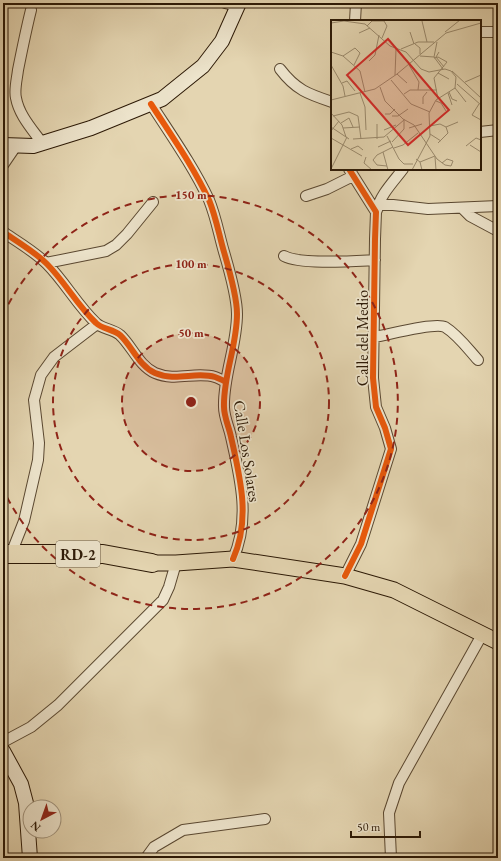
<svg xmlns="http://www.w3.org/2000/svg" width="501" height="861" font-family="'EB Garamond',serif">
  <rect width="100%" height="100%" fill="#e4d5b1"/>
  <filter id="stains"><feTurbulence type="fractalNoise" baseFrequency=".005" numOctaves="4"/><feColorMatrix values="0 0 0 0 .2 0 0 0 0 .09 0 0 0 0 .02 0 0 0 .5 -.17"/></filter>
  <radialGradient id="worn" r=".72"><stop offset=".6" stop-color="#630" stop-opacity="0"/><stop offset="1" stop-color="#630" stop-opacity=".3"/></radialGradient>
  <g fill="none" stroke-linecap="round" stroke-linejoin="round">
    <!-- street casing -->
    <g stroke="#5a4831" stroke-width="12">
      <path id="street" d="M225,3L237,6
        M31,10C26,30 22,50 18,70C17,79 14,90 16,98C19,115 32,129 42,143
        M355,21L356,3
        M480,32H498
        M280,69C296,90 308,94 332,102
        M151,104C171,135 193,166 209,200C216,217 219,235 224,252C229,269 237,297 237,314C237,346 223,376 224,407C224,417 229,427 231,437C240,477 251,519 233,559
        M480,132L498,130
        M3,165L16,146
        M306,196L327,189L353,176
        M378,205H393L428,209L498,206
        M462,208L470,216L498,231
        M377,210C380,195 394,181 403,169
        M3,232C18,242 35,252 47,264C65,282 77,305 96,323C102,329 113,329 120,335C132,346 139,366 155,373C176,382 196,371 215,377C218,378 222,380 226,382
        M284,256C301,265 354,261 375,260
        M46,263L106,251L116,245L127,234L153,202
        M374,337C387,335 435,322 445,327C458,335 468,349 478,360
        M11,554L24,521L38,460L39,443L34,400L41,375L54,357L97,324
        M345,576L361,544L391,449L385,428L376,407L373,378L375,239L376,212L349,169
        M3,742L31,727L58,705L163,600L169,587L176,563
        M146,858L154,847L183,830L265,819
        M391,858L389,813L399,783L483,633"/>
    </g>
    <!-- secondary casing -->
    <g stroke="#2c1906" stroke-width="16">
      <path id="secondary" d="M3,145L33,146L91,128L162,99L203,66L222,41L239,3
        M3,751L21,784L26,803L30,858"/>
    </g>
    <!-- primary casing -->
    <g stroke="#2c1906" stroke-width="17">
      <path id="primary" d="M152,563H176L233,559L345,576L394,590L498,642"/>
    </g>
    <!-- highway casing -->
    <g stroke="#2c1906" stroke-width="20">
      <path id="highway" d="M3,554H103L152,563"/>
    </g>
    <!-- street -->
    <use href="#street" stroke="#ede4cc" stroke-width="10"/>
    <!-- secondary -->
    <use href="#secondary" stroke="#ede4cc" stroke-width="14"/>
    <!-- primary -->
    <use href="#primary" stroke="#e4d5b1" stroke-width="15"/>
    <!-- highway -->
    <use href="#highway" stroke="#e4d5b1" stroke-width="18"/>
    <!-- cycleway casing -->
    <g stroke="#ede4cc" stroke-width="8">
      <path id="cycleway" d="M151,104C171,135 193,166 209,200C216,217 219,235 224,252C229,269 237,297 237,314C237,346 223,376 224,407C224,417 229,427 231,437C240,477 251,519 233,559
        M3,232C18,242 35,252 47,264C65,282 77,305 96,323C102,329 113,329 120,335C132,346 139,366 155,373C176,382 196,371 215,377C218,378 222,380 226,382
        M345,576L361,544L391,449L385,428L376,407L373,378L375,239L376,212L349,169"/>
    </g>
    <!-- cycleway -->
    <use href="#cycleway" stroke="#e8590c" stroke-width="6"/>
  </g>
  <!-- distance rings -->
  <circle cx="191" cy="402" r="69" fill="#8f2418" fill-opacity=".12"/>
  <g fill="none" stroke="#8f2418" stroke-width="2" stroke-dasharray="7 5">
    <circle cx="191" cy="402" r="69"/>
    <circle cx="191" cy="402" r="138"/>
    <path d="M3 315A207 207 0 1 1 3 489"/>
  </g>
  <g text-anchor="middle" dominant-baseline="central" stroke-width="3.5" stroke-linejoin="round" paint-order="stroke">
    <!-- shield labels -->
    <rect fill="#ede4cc" stroke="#665641" stroke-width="1" x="56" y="541" width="44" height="26" rx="3"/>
    <g font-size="15" font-weight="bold" fill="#2c1906">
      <text x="78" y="554">RD-2</text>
    </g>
    <!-- street labels -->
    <g font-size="16" fill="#2c1906" stroke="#ede4cc">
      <text transform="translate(362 338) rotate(-90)">Calle del Medio</text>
      <text transform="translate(247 451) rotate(81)">Calle Los Solares</text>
    </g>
  </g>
  <!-- overview -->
  <g transform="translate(331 20)">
    <rect width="150" height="150" fill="#e4d5b1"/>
    <path fill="none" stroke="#9a8a6d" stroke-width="1" d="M91,1L96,22M0,3L13,1L34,4L59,26L75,32L90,49L98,52L114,49L120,51L125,57L124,68L105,80L98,93L99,116L81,150M36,6L41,1H53L56,6L51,18M79,12L83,24M114,12L129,0M28,13L39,8M106,22L103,37L112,49M84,24L89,28V34M70,29L87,22H103M0,32L12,36L29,51L34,72M108,32L105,37L113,47M12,36L24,28L29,33L23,45M89,36L103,37M103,38L107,37L116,42L103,58L107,79M38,41L44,35L48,15M0,45L12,66L14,76M78,45L88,62L87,70M121,51L150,78M107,53L118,59M66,54L76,63M66,54L115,13L150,3M64,55L65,29M60,60L80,84L99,92M134,62L150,55M11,63L16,61L24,71M126,64L150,85M49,67L54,81L72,99L83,105L106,139L114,145L120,146L122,141L116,139L111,143M124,68L135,82M118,72L121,79L126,81M29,73L34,87L35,110M117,73L121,85M73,74L79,70H106M0,80L44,69L66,54M105,81L110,83L115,91M92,84V77L96,72M148,84L141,95L150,100M0,93L11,105L15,117M54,94H59L64,89M2,96L18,92L27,96L30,119M61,96H67L77,89M10,103L18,98L22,107M99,106L109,104L115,107L117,113L107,123M0,107L18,119M115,107L127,102M12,108L29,107M78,108L91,104M53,110L65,105M0,111L8,101M99,114L110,121M56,116L68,139L73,144H82M0,118L31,136M22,119L53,117L73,100M46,119V104M61,122L73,109V99M139,125L150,132M135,126L145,118L150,120M47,127L60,121M63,128L72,125L87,113M20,129L27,126L32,130M52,132L57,150M35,137L33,143L41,150M104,137L105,150M85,139L89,142L91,150M89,142L104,136M56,146L46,145L42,140L46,135L62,127M0,149L16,117"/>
    <path fill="#d62828" fill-opacity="0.15" stroke="#d62828" stroke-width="2" d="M57,19L118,90L77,125L16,55Z"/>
    <rect width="150" height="150" fill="none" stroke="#2c1906" stroke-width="2"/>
  </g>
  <circle cx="191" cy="402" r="6" fill="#8f2418" stroke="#ede4cc" stroke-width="2"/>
  <g font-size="12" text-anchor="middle" font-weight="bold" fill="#8f2418" stroke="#ede4cc" stroke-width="3.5" stroke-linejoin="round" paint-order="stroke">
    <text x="191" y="199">150 m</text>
    <text x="191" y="268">100 m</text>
    <text x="191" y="337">50 m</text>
  </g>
  <!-- margin -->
  <rect width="501" height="861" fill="none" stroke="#e4d5b1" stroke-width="16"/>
  <rect x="4" y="4" width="493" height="853" fill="none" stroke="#2c1906" stroke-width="2"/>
  <rect x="8" y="8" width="485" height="845" fill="none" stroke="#2c1906"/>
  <!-- north arrow -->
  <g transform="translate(42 819) rotate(221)"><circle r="19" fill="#ede4cc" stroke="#a0937d"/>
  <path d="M0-3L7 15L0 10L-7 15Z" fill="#8f2418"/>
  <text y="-6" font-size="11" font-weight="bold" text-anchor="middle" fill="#2c1906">N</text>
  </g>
  <!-- scale -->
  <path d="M351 831v6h69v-6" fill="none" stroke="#2c1906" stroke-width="2"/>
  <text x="357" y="831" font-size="12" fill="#2c1906" stroke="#ede4cc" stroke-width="3" paint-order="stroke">50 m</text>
  <rect width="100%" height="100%" filter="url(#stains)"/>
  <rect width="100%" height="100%" fill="url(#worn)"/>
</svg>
